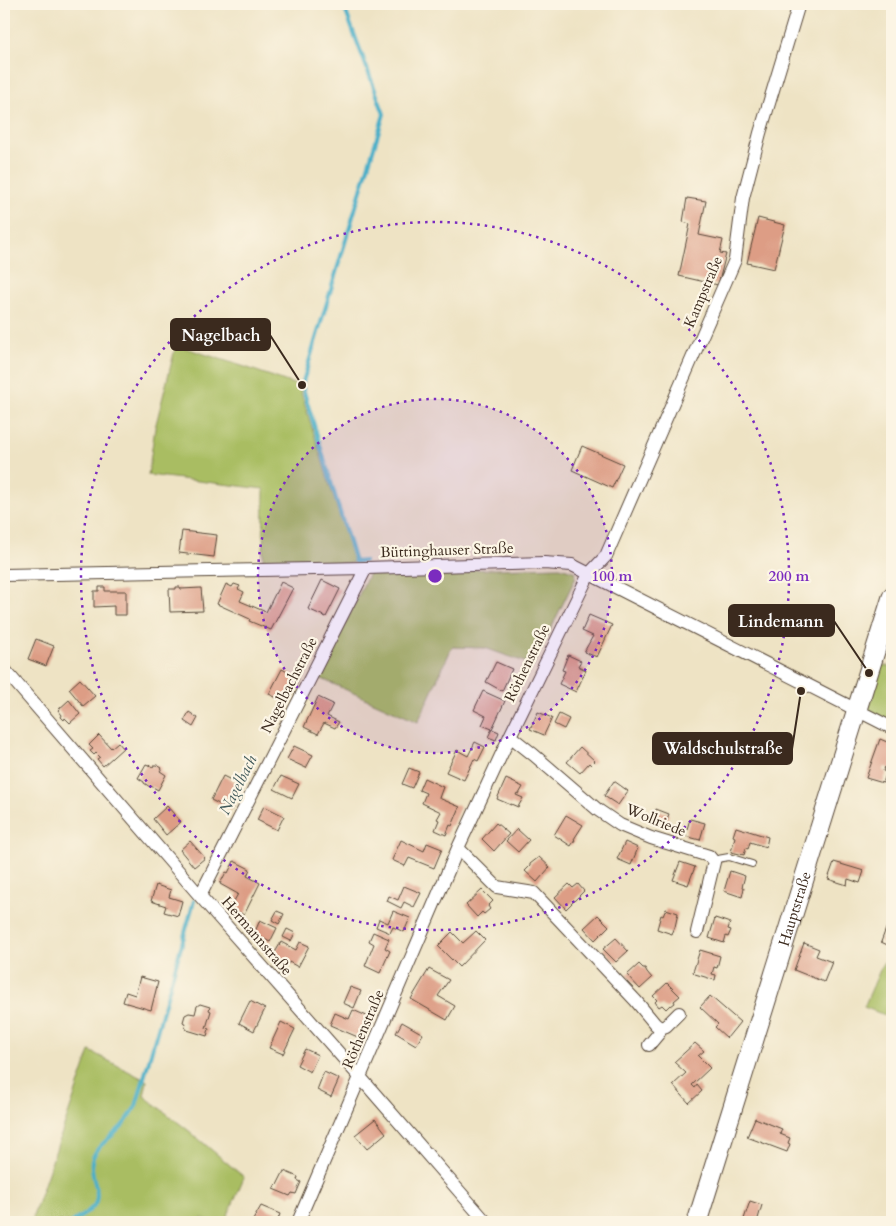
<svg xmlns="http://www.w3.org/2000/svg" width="896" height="1226" font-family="Cardo,serif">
  <rect width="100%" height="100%" fill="#fcf5e5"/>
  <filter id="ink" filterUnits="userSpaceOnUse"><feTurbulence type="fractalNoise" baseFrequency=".02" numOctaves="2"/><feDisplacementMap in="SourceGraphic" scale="10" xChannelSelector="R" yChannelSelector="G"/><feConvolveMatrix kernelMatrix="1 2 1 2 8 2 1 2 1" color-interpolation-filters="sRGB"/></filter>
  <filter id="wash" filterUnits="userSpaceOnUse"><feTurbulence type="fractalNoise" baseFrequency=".0096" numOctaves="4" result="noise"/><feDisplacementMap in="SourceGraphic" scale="20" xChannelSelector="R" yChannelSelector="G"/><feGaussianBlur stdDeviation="1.12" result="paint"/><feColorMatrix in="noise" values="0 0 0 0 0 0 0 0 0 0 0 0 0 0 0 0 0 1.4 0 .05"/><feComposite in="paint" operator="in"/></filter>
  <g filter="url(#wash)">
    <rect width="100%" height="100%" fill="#eee3c4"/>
    <!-- green -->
    <path fill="#a9bd62" stroke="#727440" d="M176,345L245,367L299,386L354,563L263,565L264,489L148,475L155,428Z
      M560,567L576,572L575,579L533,665L485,648L452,647L418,722L320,678L369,573Z
      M882,665L892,667V723L868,711Z
      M883,963L892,967V1018L864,1007Z
      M90,1051L147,1081L144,1096L188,1130L244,1177L225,1222H214L202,1218L200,1222H31Z"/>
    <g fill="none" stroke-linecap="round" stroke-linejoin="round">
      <!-- stream -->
      <path stroke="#49afc8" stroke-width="4" d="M343,4L384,114L302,385L355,562L364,561
        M72,1222C91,1210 103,1206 94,1180C93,1174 91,1166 92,1161C95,1147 108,1140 117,1131C125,1124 131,1115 136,1106L194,901"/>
    </g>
    <g id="blocks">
      <!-- building -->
      <path fill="#dd9d85" d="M687,198L706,201L699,235L723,240L720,253L726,254L718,285L679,276L690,224L683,222Z
        M758,218L785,225L774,269L747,263Z
        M582,446L623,464L612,488L572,470Z
        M182,531L217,535L214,557L179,553Z
        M322,580L340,589L326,617L308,609Z
        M281,582L293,588L271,630L249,621L250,619L217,604L226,584L232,587L234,584L240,586L238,589L244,592L240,601L266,612Z
        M99,587H105V591H126V615H114V606L94,607V591H99Z
        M176,587H180L181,589L201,588L203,611L170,612L169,589H176Z
        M589,615L612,625L597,657L584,652L593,636L582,631Z
        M36,639L54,646L46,666L28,659Z
        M568,655L581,661L578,666L586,670L576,692L559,684L565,671L562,670Z
        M496,662L512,669L502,691L486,682Z
        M282,669L299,678L287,703L269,694Z
        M80,679L95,696L83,706L69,689Z
        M483,691L505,701L492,729L499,732L496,740L488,737L492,729L482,725L486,716L474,710Z
        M318,697L333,704L327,716L339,722L335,728L324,723L318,734L304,727Z
        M69,700L80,714L70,723L65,718L64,720L61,717L62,715L58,710Z
        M189,712L198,718L193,727L184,721Z
        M538,712L552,718L544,735L530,729Z
        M559,714L569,719L564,729L554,724Z
        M99,735L111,748L118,742L123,748L103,766L97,759L100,757L96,753L94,755L90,751L93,749L89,745Z
        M880,739L892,744V769L885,767L883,771L887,772L883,783L866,778Z
        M475,742L485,747L478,761L474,759L464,780L446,772L457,750L468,756Z
        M294,746L313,755L306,768L287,759Z
        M580,747L595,761L591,765L589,763L580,773L567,762Z
        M146,764L153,767L154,765H157L162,768L160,771L166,775L158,790L151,786L150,787L144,783V782L138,778Z
        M409,768L419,772L412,788L402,784Z
        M223,776L243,786L231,810L211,800Z
        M281,776L299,784L292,798L274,789Z
        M424,778L443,787L439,798L460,807L452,826L450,825L446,835L435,830L439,820L437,819L441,812L422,803L426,793L419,790Z
        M506,779L523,787L519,794L517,793L516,795L523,798L518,807L511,804V805L497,799Z
        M614,781L628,791L618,805L604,796Z
        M167,806L181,822L166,835L153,819Z
        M264,806L284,816L277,830L257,820Z
        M656,809L669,814L664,827L651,822Z
        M566,815L583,825L574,839L575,840L571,846L554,835Z
        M690,819L705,823L700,840L685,836Z
        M496,823L509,834L494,851L482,839Z
        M736,827L768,837L766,847L750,842L748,849L746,848L744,855L731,852L735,837L733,836Z
        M517,829L529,840L518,852L506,841Z
        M401,840L424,851L427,843L442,849L434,868L409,858L405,866L392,860Z
        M190,841L205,858L194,867L180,850Z
        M625,842L638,848L631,865L617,859Z
        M539,857L550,867L537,882L525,871L530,866V864Z
        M234,861L250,869L247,876L260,883L244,915L230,908L238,894L220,884L226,872L228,873Z
        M680,862L695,867L688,885L673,880Z
        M834,862L864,871L860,883L848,879L847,885L828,879Z
        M730,871L745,876L742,887L744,888L742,897L724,891Z
        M569,884L573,888L578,884L584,891L566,909L555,897Z
        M156,885L171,890L169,897L182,901L178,916L164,912L166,906L151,901Z
        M404,886L421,893L414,907L404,902L401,908L387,901L389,896L398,900Z
        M482,890L493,901L488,906L490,909L484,914L482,912L477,917L466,905Z
        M666,909L678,913L675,927L672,934L657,929L661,915L663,916Z
        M277,911L284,914L279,924L272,920Z
        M393,911L410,918L404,932L393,927L390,933L376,927L379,919L388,923Z
        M598,915L609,926L595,940L584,928Z
        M715,918L730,923L728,929L731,930L728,937L726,936L724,943L709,938Z
        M260,920L277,928L270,942L254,934Z
        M887,926L892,928V947L881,942Z
        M287,929L295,933L291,941L283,937Z
        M476,931L485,940L459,967L438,946L452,932L463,943Z
        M373,932L389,939L385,948L390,951L380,973L365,966L374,944L369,941Z
        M616,938L628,951L616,962L603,949Z
        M281,942L296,950L300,942L309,946L298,967L289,962L288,964L285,962L283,965L278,963L280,960L273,956Z
        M804,943L819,949L816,956L832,962L824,982L794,970Z
        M700,950L720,956L717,968L714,967L712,974L716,975L715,980L695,974L693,972Z
        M639,964L643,968H645L647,972L652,978L640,989L627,975Z
        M429,969L449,980L438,996L455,1006L447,1020L411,999Z
        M140,977L158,982L151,1010L123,1002L126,992L135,995Z
        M667,983L680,996L674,1001L675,1003L671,1006L670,1005L666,1009L662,1005L659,1007L655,1002L657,1000L653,996Z
        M350,987L361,991L354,1008L343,1003Z
        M710,996L740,1022L727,1038L715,1027L718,1024L700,1007Z
        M250,1001L265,1009L254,1031L239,1023Z
        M200,1004L210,1007L209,1010L211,1011L206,1028L209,1029L207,1036L187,1030L185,1027L186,1024L183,1022L185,1015L189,1013L195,1014L197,1006Z
        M353,1010L369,1017L360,1038L330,1025L335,1013L349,1019Z
        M281,1022L295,1029L283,1054L269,1048Z
        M402,1022L423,1034L416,1045L396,1033Z
        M695,1043L704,1051L698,1056L710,1068L692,1085L695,1088L697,1085L702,1091L689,1103L673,1085L686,1073L674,1062Z
        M305,1049L318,1055L310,1072L297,1065Z
        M324,1072L339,1079L331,1097L317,1090Z
        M755,1118L782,1129L780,1134L790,1138L788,1143L790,1144L787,1152L747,1137Z
        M375,1119L386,1133L367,1149L355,1135Z
        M284,1171L298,1177L297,1180L301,1182L296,1194L292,1193L290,1196L273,1189L276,1184L277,1185Z
        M750,1201L762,1205L757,1222H743Z
        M261,1206L280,1214L277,1222L272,1220L271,1222H254V1221L253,1220Z"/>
    </g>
  </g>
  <g filter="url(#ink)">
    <use href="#blocks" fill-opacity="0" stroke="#564637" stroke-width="1"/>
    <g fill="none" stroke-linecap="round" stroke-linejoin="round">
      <!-- service casing -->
      <g stroke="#564637" stroke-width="8">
        <path id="service" d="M712,860L729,857L752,864"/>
      </g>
      <!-- minor casing -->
      <g stroke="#564637" stroke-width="14">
        <path id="minor" d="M4,575L366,568L544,563L572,565L892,728
          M4,669L200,896L360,1077L486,1222
          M510,736L534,755L598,810L620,825L651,838L709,856L714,862L697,932
          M458,848L497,887L534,893L636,1001L655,1024L660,1028L666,1026L679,1013
          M200,896L366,568
          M649,1045L659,1033L660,1028
          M298,1222L458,848L510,736L589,574L606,556L735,260L743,198L760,133L799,4"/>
      </g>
      <!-- secondary casing -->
      <g stroke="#564637" stroke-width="21">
        <g id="secondary">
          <path id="s1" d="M697,1222L892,597"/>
        </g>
      </g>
      <!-- service -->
      <use href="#service" stroke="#fff" stroke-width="6"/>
      <!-- minor -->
      <use href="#minor" stroke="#fff" stroke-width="12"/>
      <!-- secondary -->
      <use href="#secondary" stroke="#fff" stroke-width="19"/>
    </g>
  </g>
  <!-- distance rings -->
  <circle cx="435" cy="576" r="177" fill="#7b2cbf" fill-opacity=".12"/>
  <g fill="none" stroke="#7b2cbf" stroke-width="2.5" stroke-dasharray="2.5 5">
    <circle cx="435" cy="576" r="177"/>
    <circle cx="435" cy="576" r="354"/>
  </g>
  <g text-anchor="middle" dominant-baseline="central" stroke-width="4.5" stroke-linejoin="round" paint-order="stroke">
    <!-- street labels -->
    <g font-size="15" fill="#3b2a1e" stroke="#fcf5e5">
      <text transform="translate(703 292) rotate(-67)">Kampstraße</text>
      <text transform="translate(447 550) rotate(-2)">Büttinghauser Straße</text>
      <text transform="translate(527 663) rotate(-64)">Röthenstraße</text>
      <text transform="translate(289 685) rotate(-63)">Nagelbachstraße</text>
      <text transform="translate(656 820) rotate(22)">Wollriede</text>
      <text stroke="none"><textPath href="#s1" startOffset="328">Hauptstraße</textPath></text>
      <text transform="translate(257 936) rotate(49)">Hermannstraße</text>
      <text transform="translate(363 1029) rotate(-67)">Röthenstraße</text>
    </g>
    <!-- water labels -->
    <g font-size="16" font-style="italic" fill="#40595a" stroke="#fcf5e5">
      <text transform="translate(238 785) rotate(-63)">Nagelbach</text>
    </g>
  </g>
  <circle cx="435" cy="576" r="8" fill="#7b2cbf" stroke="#fcf5e5" stroke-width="2.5"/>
  <g font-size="15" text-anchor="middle" font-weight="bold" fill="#7b2cbf" stroke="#fcf5e5" stroke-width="4.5" stroke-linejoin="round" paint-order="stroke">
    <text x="612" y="581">100 m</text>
    <text x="789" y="581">200 m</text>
  </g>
  <!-- callouts -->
  <path fill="none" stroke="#3b2a1e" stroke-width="2" d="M302 385L270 335M869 673L834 621M801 691L792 749"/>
  <g fill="#3b2a1e" stroke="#fcf5e5" stroke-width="2">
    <circle cx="302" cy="385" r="5"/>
    <circle cx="869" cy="673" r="5"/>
    <circle cx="801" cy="691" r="5"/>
  </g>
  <g fill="#3b2a1e" stroke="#3b2a1e" stroke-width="2">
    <rect x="171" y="319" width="99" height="31" rx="5"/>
    <rect x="729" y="605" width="105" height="31" rx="5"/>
    <rect x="653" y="733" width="139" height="31" rx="5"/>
  </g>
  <g font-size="16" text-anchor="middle" font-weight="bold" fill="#fff">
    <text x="221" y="341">Nagelbach</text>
    <text x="781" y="627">Lindemann</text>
    <text x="723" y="754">Waldschulstraße</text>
  </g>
  <!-- margin -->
  <rect width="896" height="1226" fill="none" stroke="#fcf5e5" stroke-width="20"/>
</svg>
